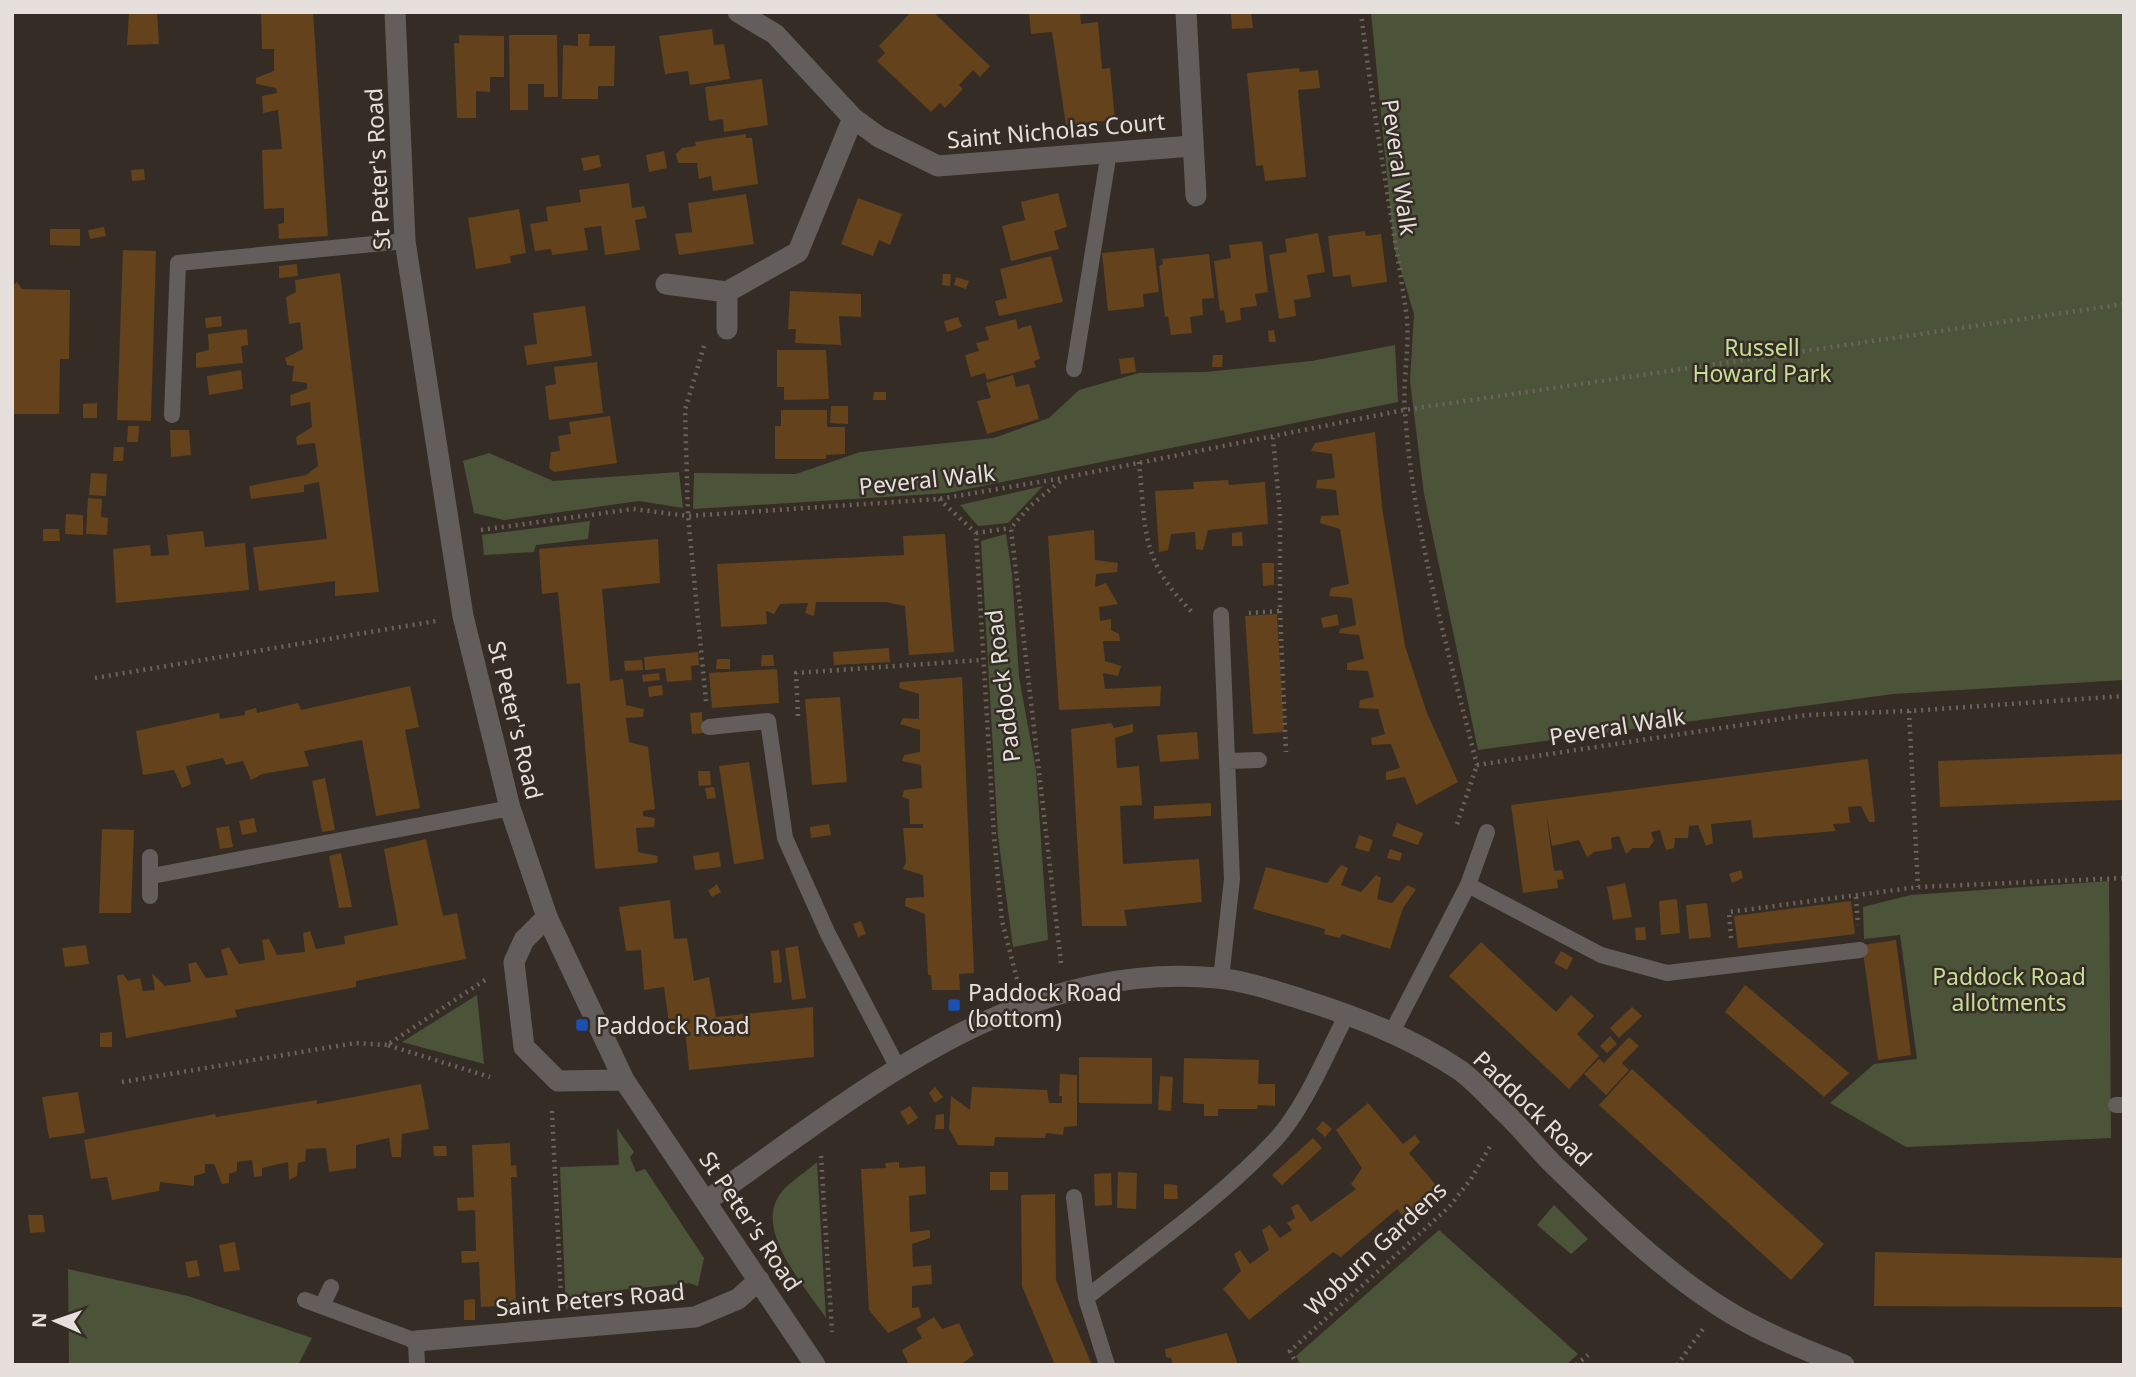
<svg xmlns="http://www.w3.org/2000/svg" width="2136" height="1377" font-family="'Noto Sans',sans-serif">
  <rect width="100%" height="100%" fill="#352d25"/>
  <!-- green -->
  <path fill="#4b5439" d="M1371,12H2124V680L1893,694L1478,750L1424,494L1410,381L1414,314L1394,247Z
    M1395,345L1398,402L948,493L693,509L694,473L796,474L860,452L994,438L1049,418L1079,390L1139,373L1206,372L1312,361Z
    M489,453L553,481L679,472L683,508L639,501L504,520L474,513L463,461Z
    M1043,486L1008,523L978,526L960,505Z
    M590,521L588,539L536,545L534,552L484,555L482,535Z
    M1006,534L1012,574L1019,677L1036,770L1048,940L1013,947L998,836L981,541Z
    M2109,881L2111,1138L1906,1147L1830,1103L1874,1064L1917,1059L1900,935L1864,939L1863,907L1911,895Z
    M477,995L484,1064L402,1042Z
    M617,1128L634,1152L630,1157L636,1172L645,1169L704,1258L698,1286L689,1283L580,1294L566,1310L560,1167L619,1165Z
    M817,1162L826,1318C806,1288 758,1235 777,1199C784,1185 805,1173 817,1162Z
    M1554,1205L1588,1239L1571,1254L1537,1225Z
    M1439,1230L1578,1354L1566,1365H1301L1296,1356Z
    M68,1269L188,1296L312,1338L298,1365H69Z"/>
  <!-- building -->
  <path fill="#63421c" d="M129,12H157L159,44L127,45Z
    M261,12H313L328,236L279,239L278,224L284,223V208L264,209L262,150L282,149L278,110L263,113L262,96L277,93L276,88L256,84V78L274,71V49H262Z
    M911,12H933L990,66L980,77L973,70L959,85L963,89L945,108L940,103L931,112L877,61L885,53L879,46Z
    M1029,12H1080L1081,24L1098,22L1102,69L1110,68L1115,120L1066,125L1052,32L1031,34Z
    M1231,12H1251L1253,28L1232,29Z
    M712,29L714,45L724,44L730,79L690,85L688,71L665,74L659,36Z
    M578,34H590L589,46H615L614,86H598V99H562L563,45L578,46Z
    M459,35L504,36V77H490V92L476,91V118H457L454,43H459Z
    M509,35H557L558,97H544V84H528V110H510Z
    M1299,68L1300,72L1318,70L1320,88L1298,90L1306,177L1265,181L1263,165L1256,166L1247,73Z
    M762,79L768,125L724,132L723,119L709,121L705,87Z
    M746,134V138H752L758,184L713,191L711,176L699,179L697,163H678L676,154L682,148L696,146L695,142Z
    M664,151L667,168L649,172L646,155Z
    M599,155L601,167L584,171L581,158Z
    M144,169L145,180L132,181L131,170Z
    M629,183L632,208L644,206L647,218L635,220L640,250L605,255L601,226L584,228L588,250L552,255L551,249L535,251L530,224L548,221L546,207L581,202L579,190Z
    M1058,193L1067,227L1054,231L1059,249L1011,261L1002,226L1025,220L1021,202Z
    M746,194L754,244L679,255L675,234L692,232L688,203Z
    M858,198L902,214L890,245L879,240L873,256L841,244Z
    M519,209L526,253L510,256L511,263L476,269L468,218Z
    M104,227L106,236L90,239L88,230Z
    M50,229H80V246L50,245Z
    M1365,231L1366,236L1381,234L1387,282L1352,287L1350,275L1333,277L1328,236Z
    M1318,233L1325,272L1307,275L1311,297L1294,300L1296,316L1279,319L1269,255L1287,252L1285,239Z
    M1262,241L1268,292L1255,294L1257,306L1240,308L1241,320L1226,323L1224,310L1220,311L1214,261L1231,258L1229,245Z
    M1154,248L1159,292L1143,294L1144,307L1108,311L1102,253Z
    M123,250L156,251L151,421L117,420Z
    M1209,254L1214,298L1202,299L1203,315L1190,317L1192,333L1171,335L1168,316L1165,317L1159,266L1163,264L1162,259Z
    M1051,256L1063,302L999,316L995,301L1007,298L1000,269Z
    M297,264L298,276L279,278V266Z
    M340,273L379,592L335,596V581L259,591L253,547L327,539L319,482L304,485V492L251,499L249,486L306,475L318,466L315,443L297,445L296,437L312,427L310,402L291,406L290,395L307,389V383L292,381L294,366L287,365L285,358L303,349L300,322L289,324L286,297L296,292L295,280Z
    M943,274H951L950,286L942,285Z
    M956,277L969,281L966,289L954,285Z
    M17,282L22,289L70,290L69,359H60L59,414H13L12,286Z
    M790,291L861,294V317L839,316L841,345L795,343L796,329H788Z
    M585,306L592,356L527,365L524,346L537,344L533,313Z
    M221,316L222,326L206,328L205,318Z
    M958,317L962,327L947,332L944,321Z
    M1016,319L1018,329L1031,325L1040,359L1034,361L1036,367L987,380L985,373L971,377L965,355L979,351L976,343L989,340L985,327Z
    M247,329L248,345L241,346L243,363L196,368V353L209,350L208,334Z
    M1274,330L1276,342H1269L1268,331Z
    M777,350H826L829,399L784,400V387H777Z
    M1213,355H1223L1222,367H1212Z
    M1134,357L1136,372L1121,374L1119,359Z
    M597,362L603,413L549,420L545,386L556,384L554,367Z
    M241,370L243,389L209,395L207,376Z
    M1013,375L1016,387L1029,384L1039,419L987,434L977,401L991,398L986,383Z
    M874,392H886V400H873Z
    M97,403V418H83V404Z
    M831,406H848V424L830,423Z
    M781,410H827V427H845V454L826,455V459H775V426H781Z
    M610,416L617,463L554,472L549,468L551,452L560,451L558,436L571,434L569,422Z
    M128,426H139L138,442H127Z
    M170,430H189L191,455L171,457Z
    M1375,432L1382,507L1405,646L1427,713L1458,782L1416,805L1405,777L1386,780V772L1400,768L1391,744L1372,745L1371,738L1385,734L1378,709L1359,708L1360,700L1374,697L1368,671L1347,670V663L1364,659L1359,635L1339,633L1340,629L1356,625L1352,598L1329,596L1331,588L1349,584L1340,529L1320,523L1321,516L1339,515L1336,490L1316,488L1317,480L1335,478L1332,454L1311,451L1315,443Z
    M114,447H124L123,461H113Z
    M91,473L107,474L106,496L89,495Z
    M1228,480L1229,485L1265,482L1268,524L1208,530L1203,550L1196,549L1195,532L1171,534L1168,550L1159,552L1155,491L1194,489L1193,482Z
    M88,498L102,499L101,517L108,518L107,535L86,534Z
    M66,514L83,515V535L65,534Z
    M43,529H59L60,541H43Z
    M1094,530L1095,560L1118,563L1117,572L1096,574L1095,587L1106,583L1118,604L1099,607L1100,621L1111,619V630L1119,634L1120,641H1103L1105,661L1121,666L1118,676L1103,673L1105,689L1161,686L1160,706L1059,710L1048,536Z
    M203,531L205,547L245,543L249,590L116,603L113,549L150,545L151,556L169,555L167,535Z
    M1242,532L1243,546H1232V533Z
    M945,534L954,652L909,655L905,606L886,602H816L814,616L805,613L808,603L780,604L774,614L766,611L767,624L721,627L717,564L904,555L903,536Z
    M658,539L660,583L602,589L610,681L623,679L626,705L644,709L643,717L626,718L629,742L648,747L655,809L643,811V816L655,818L654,827L636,828L638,852L658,856L657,863L595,869L580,683L567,684L558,592L542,594L539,549Z
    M1262,563H1274V585L1263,586Z
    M1277,614L1284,732L1253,734L1245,616Z
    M1337,614L1339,625L1323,628L1321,618Z
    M889,648L890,662L834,665L833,652Z
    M698,652L699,665L691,666L692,680L667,682L665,668L645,670L644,657Z
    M762,655H773L774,666H761Z
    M717,659H730V669H716Z
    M642,660L643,670L625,671L624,661Z
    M777,669L779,703L712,708L709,673Z
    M659,673L660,680L643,682L642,675Z
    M962,677L974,973L959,974L960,990H932L931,975H928L925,914L905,906L906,898L924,897L923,875L903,869L906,862L903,828H923V824H910L909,799L902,797L904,790L922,788L921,765L902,761L904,755L920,752V730L900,724L903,718L919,719V694L899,688L900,682Z
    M662,685L663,695L649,697L648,687Z
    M410,686L419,727L405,730L420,808L376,816L362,740L304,751L309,766L262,774L251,780L243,761L226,765L223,758L186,766L191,784L182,788L174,770L143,775L136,731L219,713L220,719L245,715V711L256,708L257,713L298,703L301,710Z
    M840,697L847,782L812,785L805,699Z
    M702,712L703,733L692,734L690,713Z
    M1111,723L1114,728L1133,724V732L1115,738L1117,768L1139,766L1142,805L1120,806L1123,864L1199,859L1202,902L1124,910L1127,926H1082L1071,729Z
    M1197,732L1199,759L1160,762L1157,735Z
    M2124,754V800L1940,807L1938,761Z
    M1868,759L1875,822H1869L1861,806L1848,807L1850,823L1833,824L1836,831L1753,838L1751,820L1711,824L1713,843L1706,846L1698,825L1689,826L1688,838H1675L1674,848L1666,850L1660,830L1651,832L1654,841L1649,848H1633L1626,854L1619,836L1611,838L1612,849L1594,852L1587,857L1579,840L1552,846L1546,812L1554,871L1562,870L1564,879L1557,880L1558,888L1523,893L1511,805Z
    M749,762L764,859L734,864L719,766Z
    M698,771H710L711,785L699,786Z
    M325,778L335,830L322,832L312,781Z
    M714,787L716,798L707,799L705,788Z
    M1211,803V816L1154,819V806Z
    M254,818L257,832L242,835L239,821Z
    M1397,823L1423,833L1418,845L1392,836Z
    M829,824L831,835L811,838L810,827Z
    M229,826L233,847L220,849L216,828Z
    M102,829L134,830L131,913H99Z
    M1359,835L1373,840L1369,852L1355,848Z
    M426,839L443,916L457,913L466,959L356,981V987L235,1010L237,1017L126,1038L117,976L123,974L128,981L140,978L143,991L155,990L152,973L165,986L191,982L188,964L196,962L206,978L228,975L221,950L229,947L239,964L265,960L262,940L269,939L277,955L305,952L303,933L310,931L316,949L345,944L344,936L398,925L384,849Z
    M1390,849L1402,853L1400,861L1387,858Z
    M719,852L721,867L695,870L693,856Z
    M341,853L352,907L339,908L329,856Z
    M1341,865L1348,868L1341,885L1361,892L1376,875L1381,878L1377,899L1392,903L1407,885L1416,889L1403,908L1390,949L1342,934L1340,938L1324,934L1325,929L1253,909L1266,867L1327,883Z
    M1741,870L1743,878L1732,883L1729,874Z
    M1625,883L1632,917L1613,920L1607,887Z
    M717,884L721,892L712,897L708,891Z
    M1677,899L1680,933L1661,935L1659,901Z
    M670,900L674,939L687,938L694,981L709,977L716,1017L813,1007L814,1057L689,1070L685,1028L670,1030L664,987L644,990L641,950L626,951L619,907Z
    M1851,901L1855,934L1738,948L1734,916Z
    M1707,903L1711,937L1689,939L1686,905Z
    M861,921L866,934L858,937L853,924Z
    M1645,927L1646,940H1636L1635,928Z
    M1896,940L1911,1055L1878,1060L1862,945Z
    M1481,942L1556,1012L1571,995L1594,1016L1577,1034L1599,1056L1569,1089L1449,976Z
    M86,945L89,964L65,967L62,948Z
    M798,946L806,998L792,1000L785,948Z
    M779,950L782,982L774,983L771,951Z
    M1561,951L1573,958L1567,970L1554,963Z
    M1745,985L1849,1073L1824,1097L1725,1012Z
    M1632,1007L1642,1016L1619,1038L1610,1028Z
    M112,1032V1047H100V1033Z
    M1610,1036L1617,1044L1607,1053L1600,1046Z
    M1629,1037L1639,1046L1622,1063L1629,1070L1606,1095L1584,1074L1599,1059L1604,1063Z
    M1079,1057L1152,1058V1104L1079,1103Z
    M1184,1058L1259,1060L1258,1084H1275V1106L1258,1105L1257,1109H1218V1116H1204V1104L1183,1103Z
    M1632,1069L1824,1244L1791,1280L1599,1105Z
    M1060,1074L1077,1075V1126L1064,1127L1063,1135L1046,1133L1045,1138L995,1137L994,1146L958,1145L949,1129L951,1096L970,1110L972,1087L1047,1090L1049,1103H1062V1096H1059Z
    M1160,1076L1173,1077L1171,1111L1158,1110Z
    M421,1084L429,1129L402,1134L401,1157H392L389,1138L356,1145V1168L329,1172L326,1148L306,1149L305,1161L298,1163L297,1176L289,1180L288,1162L262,1168V1176L254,1177L252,1160L237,1162V1171L229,1174V1183L222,1184L214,1164H205V1173L194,1176V1186L160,1182L159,1191L112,1200L107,1177L91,1179L84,1140L215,1114L216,1117L317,1100V1104Z
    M935,1087L943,1097L935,1103L929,1093Z
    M78,1092L85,1133L49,1138L42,1097Z
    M1368,1103L1403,1144L1415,1135L1420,1142L1409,1153L1441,1191L1406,1220L1397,1209L1341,1257L1333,1252L1249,1320L1223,1289L1241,1271L1234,1254L1240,1250L1250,1264L1269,1250L1262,1230L1270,1225L1280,1238L1292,1230L1287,1223L1295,1218L1291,1207L1298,1204L1311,1222L1356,1189L1351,1184L1362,1168L1336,1130Z
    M910,1106L918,1118L908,1125L900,1112Z
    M944,1114V1129H935L936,1115Z
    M1323,1121L1332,1129L1325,1137L1316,1129Z
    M1313,1138L1322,1148L1282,1185L1272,1175Z
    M510,1143L511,1166L516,1165L517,1177H511L516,1305L481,1307L479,1262L462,1263L461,1251H476L475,1210L458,1211L457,1198L474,1197L472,1145Z
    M433,1146H446L447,1156H434Z
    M899,1162V1168L925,1166L926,1194L909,1196L910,1232L930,1230V1238L912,1244L913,1267L931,1265L932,1284L912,1286V1308L919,1307L921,1317L888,1333L869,1310L861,1169L886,1168L885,1163Z
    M990,1172H1008V1190H990Z
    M1118,1172L1137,1173L1136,1209L1117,1208Z
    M1111,1173L1112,1205L1095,1206L1094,1174Z
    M1164,1184L1177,1185L1178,1199H1164Z
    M1055,1194L1056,1280L1092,1365H1055L1022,1286L1021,1195Z
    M28,1215H43L45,1232L30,1233Z
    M235,1242L240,1270L224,1272L219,1245Z
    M1875,1252L2124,1258V1307L1874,1306Z
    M197,1260L200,1276L188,1278L185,1262Z
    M475,1299V1320H464V1300Z
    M934,1317L942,1329L959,1323L974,1355L960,1365H909L902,1350L922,1338L916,1328Z
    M1227,1333L1238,1365H1173L1171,1358L1166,1357L1165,1349Z"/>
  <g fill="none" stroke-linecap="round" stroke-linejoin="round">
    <!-- path -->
    <path stroke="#6b645c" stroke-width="4.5" stroke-dasharray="2 5" stroke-linecap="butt" d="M1361,12C1373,113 1391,212 1406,311C1411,345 1402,379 1405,412C1413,532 1448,649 1477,765
      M704,346L685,410L688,516L706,701
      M1139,462C1146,532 1140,560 1193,613
      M939,499L976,533L994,836L1002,921L1017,979
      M481,530L633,509L688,516L939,499L1063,478L1404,410L2124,304
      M976,533L1011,528
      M1280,611L1286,752
      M1249,613L1280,611V513L1273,438
      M95,678L436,621
      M1909,711L1918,887
      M798,716L796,673L982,660
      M1477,765L1807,715L1909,711L2124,696
      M1457,824L1477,765
      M1856,897L1858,925
      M1731,938L1729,912L1918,887L2124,878
      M1061,963L1011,528L1030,506L1063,479
      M485,980L387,1045L490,1077
      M122,1082L355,1043L387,1045
      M552,1111L561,1298
      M821,1156L832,1332
      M1297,1365L1290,1351L1449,1207L1471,1179L1492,1143
      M1576,1365L1588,1355
      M1677,1365L1703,1329"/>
    <!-- lane -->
    <path stroke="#635e5b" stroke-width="16" d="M1074,369L1109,152
      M172,415L178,263L405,241
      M1221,615L1232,879L1221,979
      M709,727L768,721L785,838L828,934L898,1068
      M1228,761L1259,760
      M152,876L510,808
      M1468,885L1601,955L1667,973L1860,950
      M150,896V857
      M1392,1032L1468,885L1487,832
      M2116,1105H2124
      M1074,1197L1086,1298L1107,1365
      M1086,1298C1150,1247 1220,1199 1276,1139C1304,1109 1328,1051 1347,1014
      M305,1300L416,1341L417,1365
      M322,1306L331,1287"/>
    <!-- street -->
    <path stroke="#635e5b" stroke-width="21" d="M395,12L405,241L463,616L510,808L547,917L624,1080L815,1365
      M738,12L775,34L853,118L879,137L938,166L1192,146
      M1186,12L1196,196
      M666,284L727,292V329
      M727,292L798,252L853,118
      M547,917L524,940L514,962L524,1047L558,1081L624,1080
      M706,1201C862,1093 1014,960 1217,978C1247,981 1278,992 1307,1001C1360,1018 1411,1038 1458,1069C1474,1080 1488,1096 1502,1110C1522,1128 1537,1149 1557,1168C1608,1217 1663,1271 1724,1309C1757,1330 1807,1351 1844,1365
      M416,1341L695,1317L738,1299L759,1280"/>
  </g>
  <!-- markers -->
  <g fill="#1a4fb4" stroke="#352d25" stroke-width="2.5">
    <rect x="947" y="998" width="14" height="14" rx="3.5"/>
    <rect x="575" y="1018" width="14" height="14" rx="3.5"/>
  </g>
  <g text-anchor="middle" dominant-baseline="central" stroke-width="5" stroke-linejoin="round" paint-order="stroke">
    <!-- street labels -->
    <g font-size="23" fill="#e5e0db" stroke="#352d25">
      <text transform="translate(1056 130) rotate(-5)">Saint Nicholas Court</text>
      <text transform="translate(1400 167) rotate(82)">Peveral Walk</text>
      <text transform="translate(377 169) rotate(-93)">St Peter's Road</text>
      <text transform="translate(927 479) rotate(-6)">Peveral Walk</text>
      <text transform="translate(1002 686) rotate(-97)">Paddock Road</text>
      <text transform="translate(516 720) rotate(76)">St Peter's Road</text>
      <text transform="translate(1617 726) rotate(-9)">Peveral Walk</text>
      <text transform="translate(1533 1108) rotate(44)">Paddock Road</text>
      <text transform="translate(751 1221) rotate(56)">St Peter's Road</text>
      <text transform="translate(1375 1248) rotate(-43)">Woburn Gardens</text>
      <text transform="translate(590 1299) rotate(-5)">Saint Peters Road</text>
    </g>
    <!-- park labels -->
    <g font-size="23" fill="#c6de95" stroke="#352d25">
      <text x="1762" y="347">Russell<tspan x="1762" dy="26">Howard Park</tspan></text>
      <text x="2009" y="976">Paddock Road<tspan x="2009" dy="26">allotments</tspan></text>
    </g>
    <!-- poi labels -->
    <g font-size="23" fill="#e5e0db" stroke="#352d25" text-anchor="start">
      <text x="968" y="992">Paddock Road<tspan x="968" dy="26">(bottom)</tspan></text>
      <text x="596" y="1025">Paddock Road</text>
    </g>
  </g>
  <!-- border -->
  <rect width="2136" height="1377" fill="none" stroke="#e5e0db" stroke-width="28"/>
  <!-- north arrow -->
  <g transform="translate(56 1321) rotate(272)" stroke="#352d25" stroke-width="5" paint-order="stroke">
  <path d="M0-5L12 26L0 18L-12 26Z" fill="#e5e0db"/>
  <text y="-10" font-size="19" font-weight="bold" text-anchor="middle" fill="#e5e0db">N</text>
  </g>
</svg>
